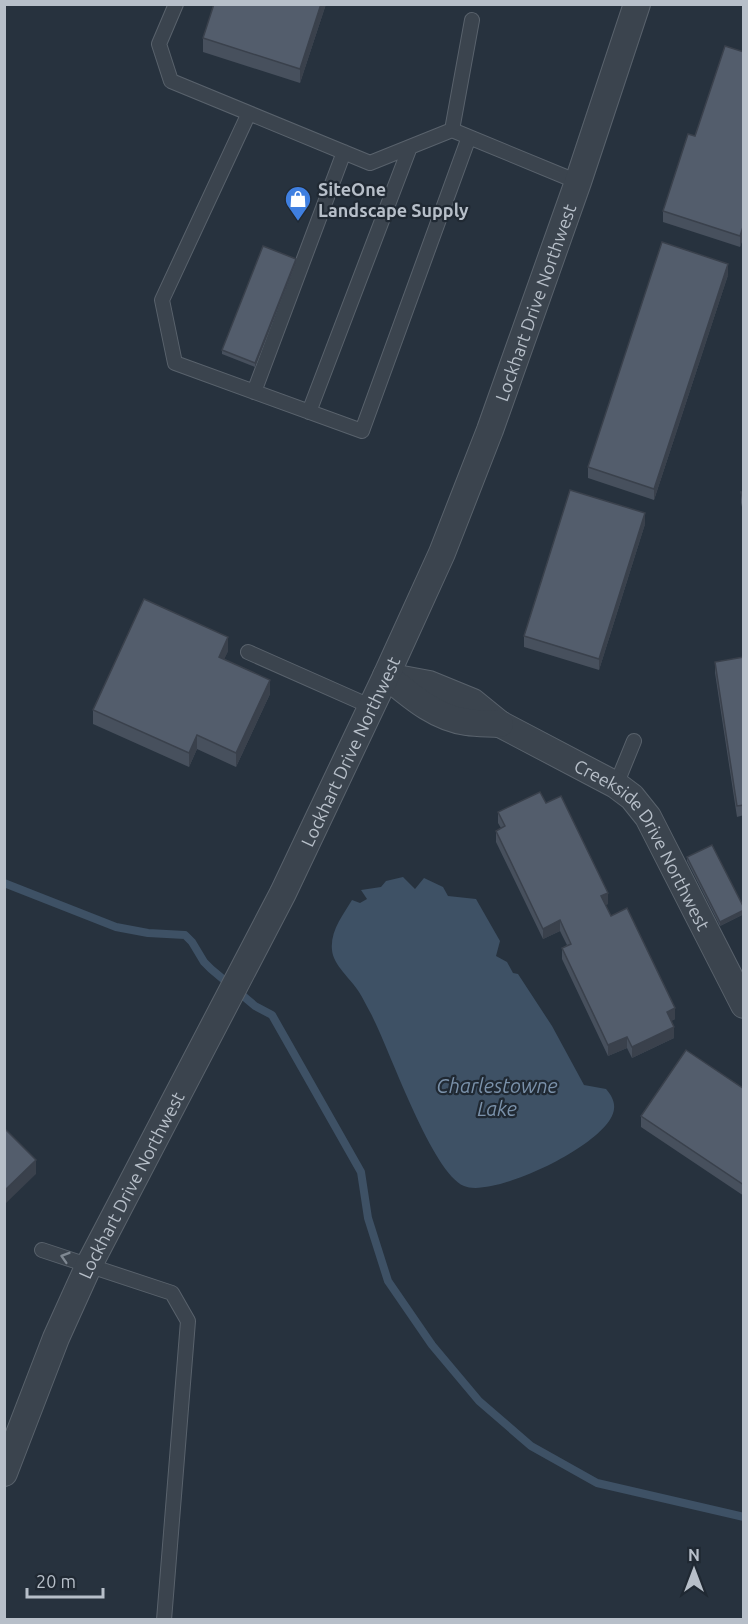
<svg xmlns="http://www.w3.org/2000/svg" width="748" height="1624" font-family="Ubuntu,sans-serif">
  <rect width="100%" height="100%" fill="#27323e"/>
  <!-- water -->
  <path fill="#3e5165" d="M403,877L415,889L424,878L443,887L448,896L476,899L500,941L496,956L507,962L513,973L518,974L552,1026L584,1085L606,1089C611,1095 615,1101 614,1109C611,1143 493,1199 464,1186C431,1172 389,1047 370,1012C366,1005 363,998 359,992C351,979 333,965 332,950C330,931 343,915 352,900L360,903L367,899L361,890L381,887L386,881Z"/>
  <g fill="none" stroke-linecap="round" stroke-linejoin="round">
    <!-- stream -->
    <path stroke="#3e5165" stroke-width="8" d="M4,883L116,927L148,933L185,935L192,942L204,962L211,969L255,1006L272,1015L361,1172L368,1218L388,1281L432,1345L479,1401L531,1446L597,1483L744,1517"/>
    <!-- lane casing -->
    <g stroke="#59626c" stroke-width="16">
      <path id="lane" d="M176,4L159,44L171,81L370,163L452,130L578,182
        M249,113L162,300L175,363L362,431L469,137
        M452,130L472,20
        M254,392L344,152
        M309,412L410,147
        M248,652L372,707
        M616,785L634,741
        M42,1250L172,1293L188,1321L164,1620"/>
    </g>
    <!-- street casing -->
    <g stroke="#59626c" stroke-width="28">
      <g id="street">
        <path id="s1" d="M386,676L429,684L473,702L500,724L616,785L632,797L648,817L744,1005"/>
        <path d="M388,677C411,696 436,718 467,722C478,724 489,723 500,724"/>
        <path id="s2" d="M4,1473L56,1338L89,1265L283,893L386,676L442,553L490,430L578,182L637,4"/>
      </g>
    </g>
    <!-- lane -->
    <use href="#lane" stroke="#3b444e" stroke-width="14"/>
    <!-- street -->
    <use href="#street" stroke="#3b444e" stroke-width="26"/>
  </g>
  <!-- wall -->
  <path fill="#47505d" d="M326,4L300,83L203,52V38Z
    M744,52V235L740,247L663,222V211L695,136Z
    M296,263L255,367L222,354V350Z
    M728,275L654,500L588,478V467Z
    M741,492H744V515L741,503Z
    M645,524L599,670L524,647V636Z
    M228,651L224,659L270,694L236,767L197,749L189,767L93,724V710Z
    M744,657V815L737,817L715,673V662Z
    M546,803L608,904L605,905L611,916L675,1019L671,1021L674,1038L632,1058L627,1048L608,1056L562,959V948L567,945L560,931L543,939L496,842V831L501,828L498,823V812Z
    M687,857L744,908V914L720,926L687,861Z
    M744,1089V1196L641,1127V1116Z"/>
  <!-- shaded-wall -->
  <path fill="#3a414c" d="M321,4H326L300,83V69Z
    M744,224V235L740,247V236Z
    M296,259V263L255,367V363Z
    M728,264V275L654,500V489Z
    M645,513V524L599,670V659Z
    M228,637V651L219,670V657Z
    M270,680V694L236,767V753Z
    M197,735V749L189,767V753Z
    M608,893V904L601,907V896Z
    M744,910V914L720,926V922Z
    M560,920V931L543,939V929Z
    M675,1008V1019L667,1023V1012Z
    M674,1027V1038L632,1058V1047Z
    M627,1037V1048L608,1056V1045Z
    M36,1160V1174L4,1205V1191Z"/>
  <!-- building -->
  <path fill="#535d6c" stroke="#3a414c" stroke-width="1.5" d="M214,4H321L300,69L203,38Z
    M725,46L744,52V224L740,236L663,211L688,134L695,136Z
    M662,242L728,264L654,489L588,467Z
    M263,246L296,259L255,363L222,350Z
    M570,490L645,513L599,659L524,636Z
    M741,492H744V504Z
    M144,599L228,637L219,657L270,680L236,753L197,735L189,753L93,710Z
    M744,657V805L737,806L715,662Z
    M540,792L546,803L561,796L608,893L601,896L611,916L627,908L675,1008L667,1012L674,1027L632,1047L627,1037L608,1045L562,948L571,944L560,920L543,929L496,831L505,826L498,812Z
    M712,845L744,908V910L720,922L687,857Z
    M686,1050L744,1089V1185L641,1116Z
    M4,1128L36,1160L4,1191Z"/>
  <!-- one-way arrows -->
  <defs><path id="oneway-chevron" d="M-2-3.5L2.5 0L-2 3.5" fill="none" stroke-width="1.6" stroke-linecap="round" stroke-linejoin="round" transform="scale(1.5)"/></defs>
  <use stroke="#7f8892" href="#oneway-chevron" transform="translate(65 1257) rotate(-163)"/>
  <!-- icons -->
  <defs>
    <g id="shop-pin" transform="scale(1.35)"><path d="M0 17L-7.5 6A9.5 9.5 0 1 1 7.5 6Z" fill="#3f7fe0" stroke="#202933"/><path d="M-5-2.5h2.3a2.7 3.5 0 0 1 5.4 0H5L5.5 6h-11ZM-1.5-2.5h3a1.5 2.3 0 0 0-3 0Z" fill="#fff"/></g>
  </defs>
  <g fill-rule="evenodd">
    <use href="#shop-pin" x="298" y="199"/>
  </g>
  <g text-anchor="middle" dominant-baseline="central" stroke-width="4.5" stroke-linejoin="round" paint-order="stroke">
    <!-- poi labels -->
    <g font-size="18" font-weight="bold" fill="#b7bfc9" stroke="#202933" text-anchor="start">
      <text x="318" y="189">SiteOne<tspan x="318" dy="21">Landscape Supply</tspan></text>
    </g>
    <!-- street labels -->
    <g font-size="18" fill="#b7bfc9" stroke="#202933">
      <text stroke="none"><textPath href="#s2" startOffset="1287">Lockhart Drive Northwest</textPath></text>
      <text stroke="none"><textPath href="#s2" startOffset="801">Lockhart Drive Northwest</textPath></text>
      <text stroke="none"><textPath href="#s1" startOffset="320">Creekside Drive Northwest</textPath></text>
      <text stroke="none"><textPath href="#s2" startOffset="315">Lockhart Drive Northwest</textPath></text>
    </g>
    <!-- water labels -->
    <g font-size="20" font-style="italic" fill="#7a91aa" stroke="#202933">
      <text x="497" y="1085">Charlestowne<tspan x="497" dy="23">Lake</tspan></text>
    </g>
  </g>
  <!-- border -->
  <rect width="748" height="1624" fill="none" stroke="#b7bfc9" stroke-width="12"/>
  <!-- north arrow -->
  <g transform="translate(694 1570)" stroke="#202933" stroke-width="4.5" paint-order="stroke">
  <path d="M0-4.5L10 22L0 15L-10 22Z" fill="#b7bfc9"/>
  <text y="-9" font-size="16" font-weight="bold" text-anchor="middle" fill="#b7bfc9">N</text>
  </g>
  <!-- scale -->
  <path d="M27 1588v9h76v-9" fill="none" stroke="#b7bfc9" stroke-width="3"/>
  <text x="36" y="1588" font-size="18" fill="#b7bfc9" stroke="#202933" stroke-width="4.5" paint-order="stroke">20 m</text>
</svg>
